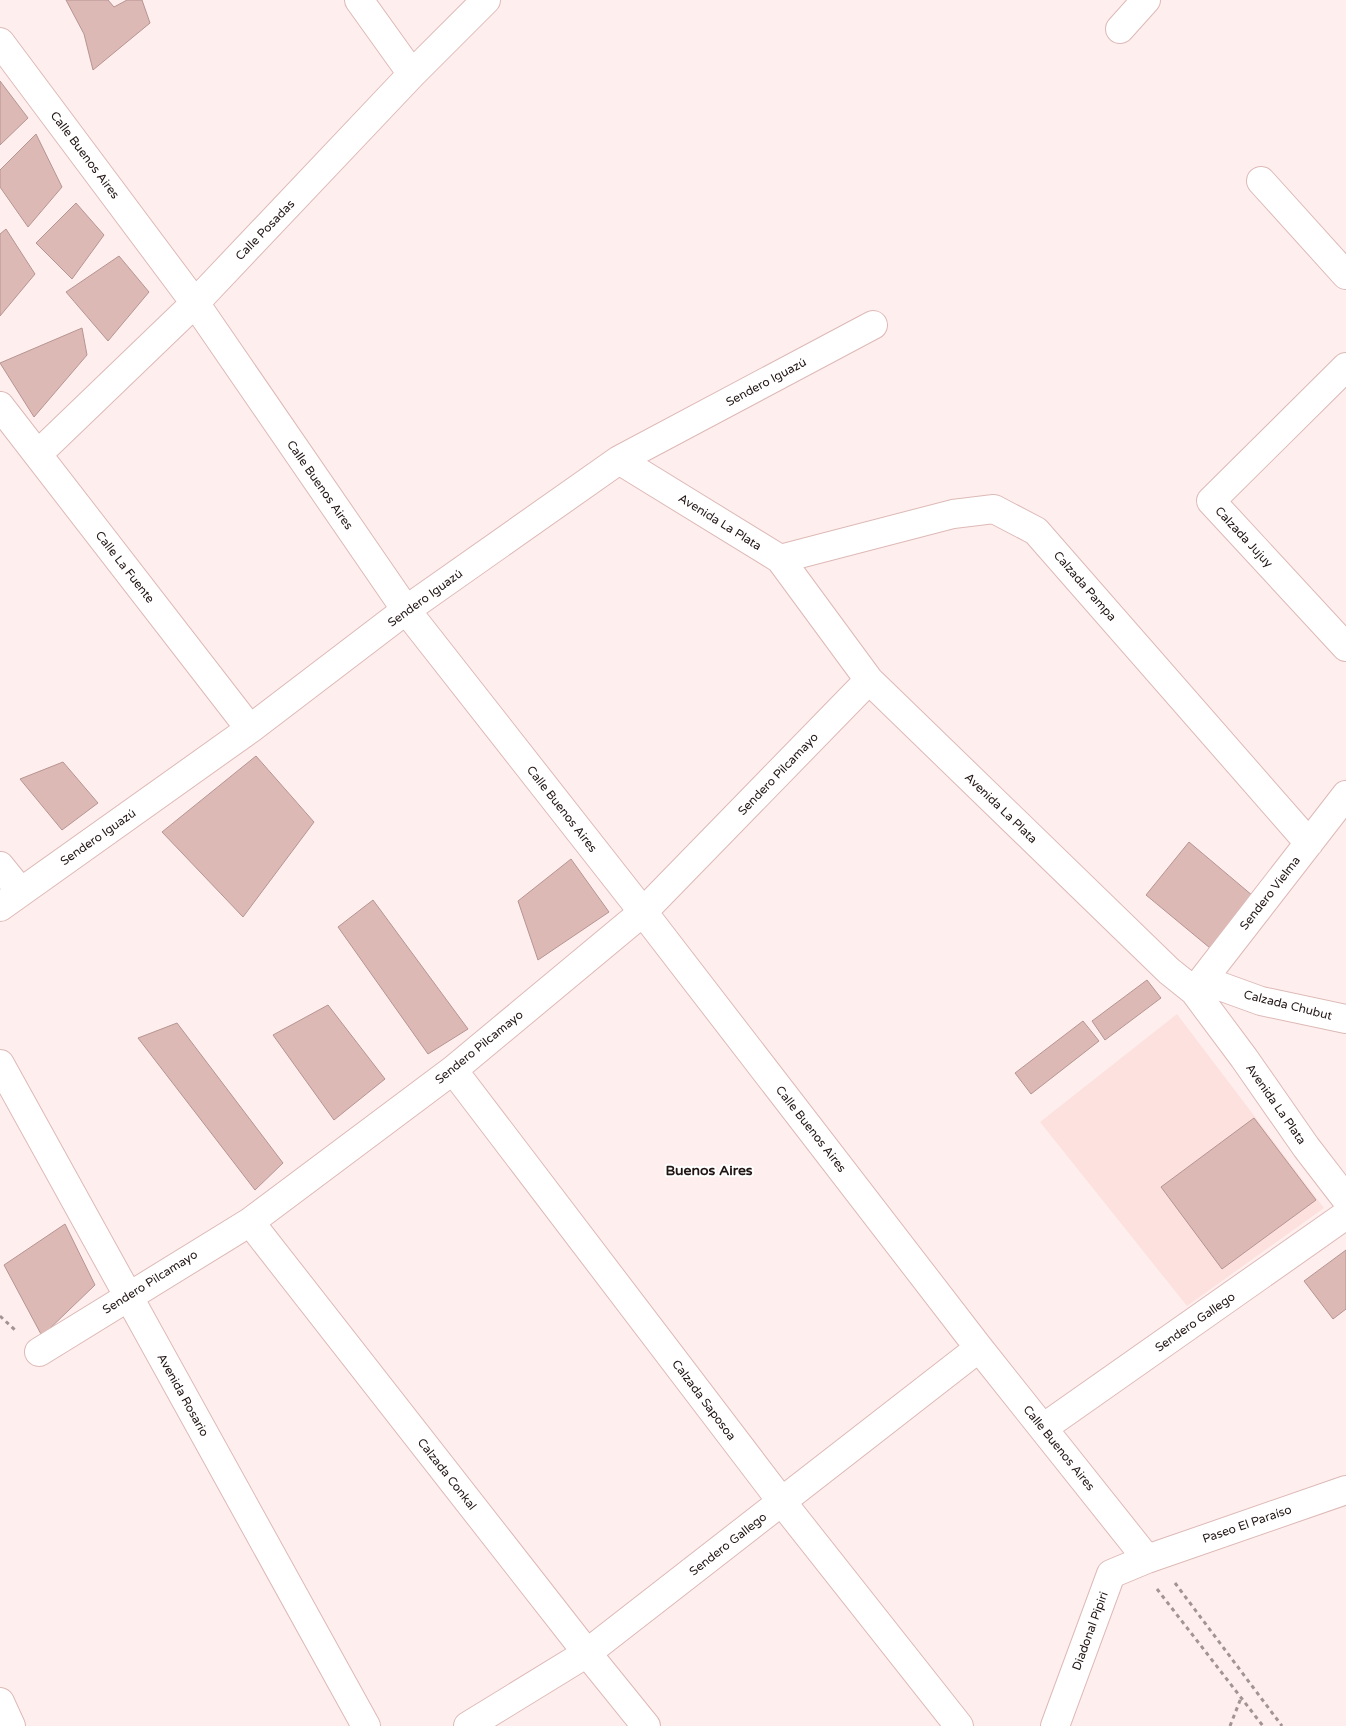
<svg xmlns="http://www.w3.org/2000/svg" width="1346" height="1726" font-family="'Varela Round',sans-serif">
  <rect width="100%" height="100%" fill="#feefee"/>
  <!-- built -->
  <path fill="#fce1de" d="M1177,1014L1324,1208L1187,1306L1040,1122Z"/>
  <!-- building -->
  <path fill="#ddb9b6" stroke="#b69491" d="M66,0H108L114,7L127,0H142L150,23L93,70L84,34Z
    M0,81L28,118L0,145Z
    M36,134L62,187L28,227L0,187V170Z
    M76,203L104,235L72,279L36,243Z
    M6,229L35,274L0,316V234Z
    M119,256L149,292L108,341L66,292Z
    M82,328L87,355L34,417L0,363Z
    M256,756L314,822L243,917L162,832Z
    M63,762L98,803L62,830L20,779Z
    M1189,842L1253,896L1210,948L1146,895Z
    M571,859L609,912L538,960L518,901Z
    M373,900L468,1029L428,1054L338,927Z
    M1147,980L1161,998L1105,1040L1092,1021Z
    M328,1005L385,1079L334,1120L273,1035Z
    M1083,1021L1099,1041L1031,1094L1015,1073Z
    M177,1023L283,1163L255,1190L138,1038Z
    M1254,1118L1316,1200L1222,1269L1161,1187Z
    M65,1224L95,1285L42,1336L4,1265Z
    M1346,1250V1309L1333,1319L1304,1281Z"/>
  <g fill="none" stroke-linecap="round" stroke-linejoin="round">
    <!-- street casing -->
    <g stroke="#ddb9b6" stroke-width="30">
      <path id="street" d="M359,0L412,74
        M1120,29L1146,0
        M0,42L195,303L406,610L643,912L979,1348L1147,1559
        M1261,181L1346,275
        M1346,367L1211,501L1346,647
        M0,406L250,729
        M38,454L195,303L412,74L486,0
        M619,460L780,559L869,680L1169,971L1194,991L1244,1058L1306,1147L1346,1199
        M780,559L953,514L994,509L1036,531L1309,843
        M0,866L21,892
        M0,907L250,729L406,610L619,460L873,325
        M1203,980L1261,1001L1346,1019
        M1194,991L1346,795
        M0,1064L366,1726
        M453,1070L782,1502L959,1726
        M250,1222L587,1653L646,1726
        M39,1352L250,1222L453,1070L643,912L869,680
        M1043,1428L1346,1215
        M0,1702L11,1726
        M468,1726L587,1653L979,1348
        M1055,1726L1111,1574L1147,1559L1346,1490"/>
    </g>
    <!-- path -->
    <path stroke="#a19493" stroke-width="3" stroke-dasharray="4 4" stroke-linecap="butt" d="M0,1316L16,1331
      M1175,1583L1282,1726
      M1157,1589L1263,1726
      M1230,1726L1241,1698"/>
    <!-- street -->
    <use href="#street" stroke="#fff" stroke-width="28"/>
  </g>
  <g text-anchor="middle" dominant-baseline="central" stroke-width="4" stroke-linejoin="round" paint-order="stroke">
    <!-- street labels -->
    <g font-size="12" fill="#211514" stroke="#fff">
      <text transform="translate(85 155) rotate(53)">Calle Buenos Aires</text>
      <text transform="translate(265 230) rotate(-46)">Calle Posadas</text>
      <text transform="translate(766 382) rotate(-28)">Sendero Iguazú</text>
      <text transform="translate(320 485) rotate(55)">Calle Buenos Aires</text>
      <text transform="translate(720 522) rotate(32)">Avenida La Plata</text>
      <text transform="translate(1244 537) rotate(47)">Calzada Jujuy</text>
      <text transform="translate(125 567) rotate(52)">Calle La Fuente</text>
      <text transform="translate(1085 586) rotate(49)">Calzada Pampa</text>
      <text transform="translate(425 598) rotate(-36)">Sendero Iguazú</text>
      <text transform="translate(778 774) rotate(-46)">Sendero Pilcamayo</text>
      <text transform="translate(1001 808) rotate(44)">Avenida La Plata</text>
      <text transform="translate(562 809) rotate(52)">Calle Buenos Aires</text>
      <text transform="translate(98 837) rotate(-35)">Sendero Iguazú</text>
      <text transform="translate(1270 893) rotate(-52)">Sendero Vielma</text>
      <text transform="translate(1288 1005) rotate(14)">Calzada Chubut</text>
      <text transform="translate(479 1047) rotate(-39)">Sendero Pilcamayo</text>
      <text transform="translate(1276 1104) rotate(55)">Avenida La Plata</text>
      <text transform="translate(811 1129) rotate(52)">Calle Buenos Aires</text>
      <text transform="translate(150 1282) rotate(-32)">Sendero Pilcamayo</text>
      <text transform="translate(1195 1322) rotate(-35)">Sendero Gallego</text>
      <text transform="translate(183 1395) rotate(61)">Avenida Rosario</text>
      <text transform="translate(704 1400) rotate(53)">Calzada Saposoa</text>
      <text transform="translate(1059 1448) rotate(51)">Calle Buenos Aires</text>
      <text transform="translate(447 1474) rotate(52)">Calzada Conkal</text>
      <text transform="translate(1247 1524) rotate(-19)">Paseo El Paraíso</text>
      <text transform="translate(728 1544) rotate(-38)">Sendero Gallego</text>
      <text transform="translate(1090 1631) rotate(-70)">Diadonal Pipiri</text>
    </g>
    <!-- neighbourhood labels -->
    <g font-size="14" font-weight="bold" fill="#211514" stroke="#fff">
      <text x="709" y="1170">Buenos Aires</text>
    </g>
  </g>
</svg>
